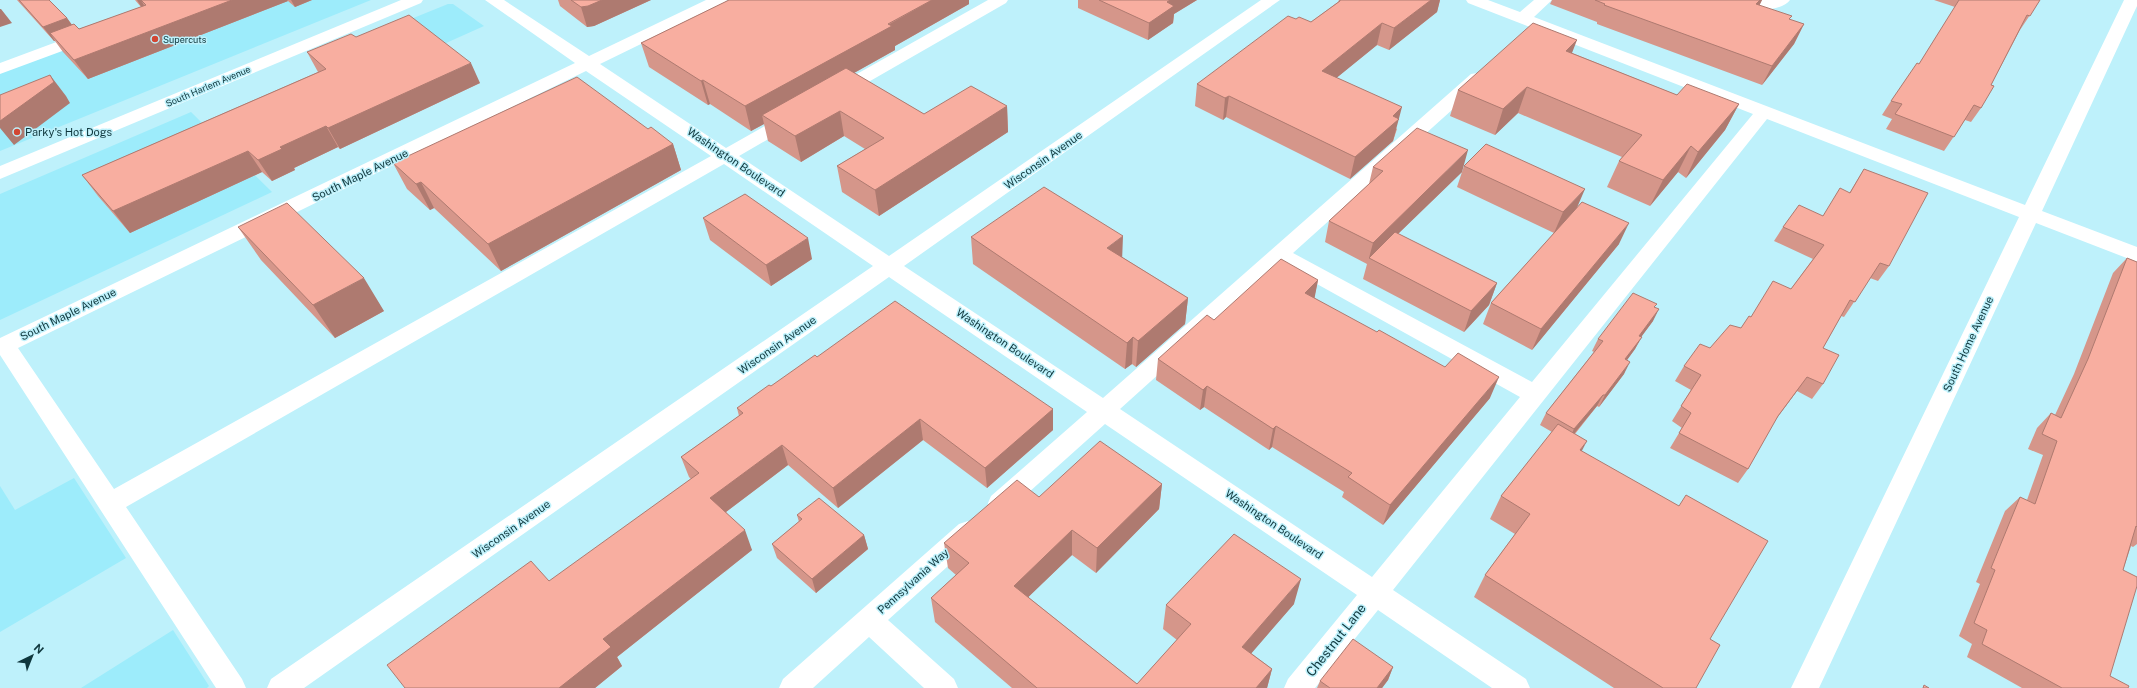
<svg xmlns="http://www.w3.org/2000/svg" width="2137" height="688" font-family="'Public Sans',sans-serif">
  <rect width="100%" height="100%" fill="#bef1fb"/>
  <!-- built -->
  <path fill="#9decfb" d="M191,0H371L0,151V72Z
    M448,4H453L484,26L435,48L401,23Z
    M191,112L272,192L0,320V194Z
    M74,478L126,558L0,632V486L15,510Z
    M173,630L209,686L207,688H81Z"/>
  <g fill="none" stroke-linecap="round" stroke-linejoin="round">
    <!-- minor -->
    <path fill="#fff" fill-rule="evenodd" d="M485,0H504L589,56L706,0H727L725,3L600,64L726,148L786,114L792,113L798,114L801,118L798,122L739,156L889,256L1261,0H1280L904,266L1103,398L1471,74L1477,73L1483,74L1486,78L1483,82L1293,253L1532,382L1753,114L1468,3L1466,0H1488L1520,12L1534,0H1552L1534,17L2025,205L2124,0H2137V6L2042,211L2137,247V262L2036,223L1819,688H1791L2019,217L1767,119L1393,590L1526,679L1530,688H1492L1378,610L1315,688H1284L1288,679L1357,595L1105,424L1009,510L1000,513L991,510L988,503L991,496L1087,412L889,277L304,688H267L271,679L873,266L724,164L126,507L242,679L246,688H216L0,355V338L575,63ZM586,71L711,156L114,489L18,348ZM1281,264L1520,397L1372,577L1120,409Z
      M988,0H1008L1006,3L844,96L838,97L832,96L829,92L832,88Z
      M1722,0H1790C1781,14 1731,13 1722,0Z
      M86,31L92,32L94,36L92,40L0,74V63Z
      M968,521L977,524L981,532L977,540L888,620L954,679L958,688H924L869,637L813,688H779L783,679L959,524Z"/>
    <!-- major -->
    <path fill="#fff" fill-rule="evenodd" d="M401,0H423L421,3L0,179V166Z"/>
  </g>
  <!-- wall -->
  <path fill="#d5968a" d="M17,0H49L67,18L72,25L79,29L141,7L135,0H312L295,7L288,1L88,79L63,52L55,41H54Z
    M558,0H651L594,26L587,27L560,6Z
    M729,0H969V4L895,46V50L854,73L924,114L1007,106L1008,132L879,216L842,192L837,166L865,149L844,136L801,162L768,141L764,124L751,131L710,104L708,105L649,67L641,43Z
    M1078,0H1197L1174,14L1173,23L1148,40L1078,8Z
    M1339,0H1440L1437,12L1389,50L1377,45L1336,78L1397,129L1393,141L1350,179L1226,117L1223,120L1195,106L1197,84L1311,22L1338,2Z
    M1552,0H1762L1759,5L1790,20L1804,24L1794,44L1762,85L1597,24V22L1550,4Z
    M1934,0H2040L2020,30L1991,85L1981,108L1971,122L1965,120L1944,151L1886,129L1892,119L1882,115L1891,101L1919,64L1955,7Z
    M356,37L480,83L340,149L338,147L294,168L295,170L272,181L262,172L130,233L98,196L82,175L318,72L307,52Z
    M1572,53L1677,95L1739,104L1725,130L1686,178L1678,172L1650,206L1607,187L1619,161L1622,157L1518,113L1495,135L1450,116L1458,90Z
    M673,144L681,170L501,271L434,208L430,210L407,189L393,163Z
    M1464,166L1578,207L1619,244L1532,350L1483,324L1491,303L1554,233L1457,187Z
    M1373,167L1462,172L1398,234L1497,283L1489,305L1464,332L1363,279L1367,264L1325,242L1329,221L1369,184Z
    M1864,169L1889,266L1878,281L1870,278L1844,317L1841,316L1823,348V384L1812,399L1797,391L1776,419L1748,469L1738,483L1670,448L1682,428L1672,421L1691,390L1675,381L1684,366L1710,348L1741,328L1751,317L1791,289L1813,259L1774,241L1783,227L1823,216L1850,192Z
    M703,218L812,259L771,286L710,240Z
    M238,227L384,311L335,338L261,260Z
    M971,237L1122,257L1188,298L1185,324L1136,367L1132,364L1125,369L973,264Z
    M2127,258L2137,262V544L2133,547L2131,546L2123,570L2110,676L2128,688H2022L1967,657L1972,644L1959,636L1980,584L1976,582L2005,511L2020,497L2027,500L2043,455L2028,449L2037,428L2051,413L2055,415L2074,374L2113,273Z
    M1318,280L1314,298L1490,398L1383,525L1342,497L1344,492L1272,447L1269,450L1204,407L1200,410L1156,380L1158,359L1214,320Z
    M1655,307L1653,321L1641,337L1635,349L1627,360L1624,374L1599,407L1597,406L1575,434L1582,451L1710,639L1696,688H1614L1474,597L1485,575L1515,534L1490,519L1501,496L1552,432L1540,425L1546,413L1594,352L1592,351L1598,339Z
    M817,357L1053,409V430L987,488L923,440L838,508L788,465L726,512L752,550L617,657L622,666L595,688H405L691,479L689,477L681,457L739,416L737,408Z
    M1162,484L1159,509L1096,573L1072,555L1028,597L1137,684L1177,640L1163,629L1166,605L1294,604L1251,653L1272,669L1267,688H1012L935,622L931,598L956,575L948,568L944,543Z
    M797,515L864,535L868,549L816,593L777,558L772,544L799,522Z
    M1393,667L1388,680L1382,688H1317L1320,681Z"/>
  <!-- shaded-wall -->
  <path fill="#ae7a70" d="M137,0H141L145,7L142,8Z
    M232,0H287L288,1L88,79L74,60Z
    M291,0H312L295,7Z
    M602,0H651L594,26L587,27L581,7Z
    M932,0H969V4L895,46V50L770,120L762,115L764,124L751,131L745,106Z
    M1170,0H1197L1174,14L1173,23L1148,40L1149,23L1167,2Z
    M1431,0H1440L1437,12L1389,50L1394,28Z
    M1760,0H1762L1755,15L1756,4Z
    M0,9H1L12,23L0,27Z
    M67,18L77,32L50,33L55,41H54L43,27Z
    M1382,23L1377,45L1318,93L1322,71Z
    M1804,24L1794,44L1762,85L1772,66Z
    M1577,40L1567,66L1566,51Z
    M471,63L480,83L340,149L328,128Z
    M50,75L66,96L70,103L14,145L0,128V121Z
    M703,80L710,104L708,105L701,81Z
    M1527,87L1518,113L1495,135L1503,109Z
    M1229,96L1226,117L1223,120L1225,98Z
    M1739,104L1725,130L1686,178L1698,152Z
    M1007,106L1008,132L879,216L875,190Z
    M1402,107L1393,141L1350,179L1355,157L1393,116Z
    M840,111L844,136L801,162L795,136Z
    M326,126L338,147L294,168L295,170L272,181L258,160L280,147Z
    M673,144L681,170L501,271L488,244Z
    M1691,146L1678,172L1650,206L1663,180Z
    M1468,150L1462,172L1372,259L1369,258L1373,243Z
    M248,151L262,172L130,233L113,211Z
    M421,182L434,208L430,210L416,184Z
    M1585,189L1576,210L1554,233L1563,212Z
    M1629,223L1619,244L1532,350L1541,329Z
    M1123,236L1122,262L1107,248Z
    M808,238L812,259L771,286L766,265Z
    M364,278L384,311L335,338L313,305Z
    M1318,280L1314,301L1305,293Z
    M1497,283L1489,305L1464,332L1471,311Z
    M1188,298L1185,324L1136,367L1138,341Z
    M1659,309L1653,321L1633,348L1639,336Z
    M1133,337L1132,364L1125,369L1127,343Z
    M1642,337L1635,349L1619,371L1625,359Z
    M1630,362L1624,374L1599,407L1605,395Z
    M1499,377L1490,398L1383,525L1390,505Z
    M1807,377L1797,391L1768,430L1778,416Z
    M1207,386L1204,407L1200,410L1203,390Z
    M1603,395L1597,406L1568,441L1574,429Z
    M1053,409V430L987,488L985,468Z
    M920,419L923,440L838,508L833,488Z
    M1276,426L1272,447L1269,450L1273,429Z
    M1587,441L1575,464L1580,450Z
    M782,445L788,465L718,518L710,498Z
    M1162,484L1159,509L1096,573L1097,548Z
    M745,530L752,550L617,657L622,666L595,688H559L603,639Z
    M1072,530V555L1015,610L1014,586Z
    M864,535L868,549L816,593L812,579Z
    M1301,579L1294,604L1237,670L1242,647Z
    M1393,667L1388,680L1382,688H1377Z
    M1272,669L1267,688H1256Z"/>
  <!-- building -->
  <path fill="#f8aea0" stroke="#ae7a70" d="M19,0H49L67,18L43,27Z
    M141,0H232L74,60L50,33L74,24L79,29L146,5Z
    M571,0H602L588,6L581,7Z
    M729,0H932L888,24L892,26L745,106L703,80L701,81L641,43Z
    M1099,0H1170L1167,2L1174,6L1149,23Z
    M1340,0H1431L1394,28L1382,23L1322,71L1402,107L1393,116L1399,119L1355,157L1229,96L1225,98L1197,84L1288,16L1296,19L1299,17L1311,22L1340,1Z
    M1595,0H1760L1756,4L1792,16L1789,19L1804,24L1772,66L1604,5L1605,4Z
    M1959,0H2040L2030,16L2027,15L1991,85L1994,86L1981,108L1974,105L1954,137L1895,114L1902,104L1891,101L1917,63L1919,64Z
    M409,15L471,63L328,128L326,126L280,147L282,149L258,160L248,151L113,211L82,175L326,69L307,52L351,34L356,37Z
    M1533,23L1577,40L1566,51L1677,95L1687,84L1739,104L1698,152L1691,146L1663,180L1619,161L1642,135L1527,87L1503,109L1458,90Z
    M846,68L924,114L971,86L1007,106L875,190L837,166L884,138L840,111L795,136L762,115Z
    M50,75L54,82L0,121V95Z
    M577,77L648,129L651,127L673,144L488,244L421,182L416,184L393,163Z
    M1417,128L1468,150L1373,243L1329,221L1383,171L1373,167Z
    M1486,144L1585,189L1563,212L1464,166Z
    M1864,169L1928,193L1889,266L1880,263L1855,302L1850,300L1823,348L1839,355L1823,384L1807,377L1778,416L1748,469L1679,433L1691,413L1681,406L1701,375L1684,366L1700,344L1710,348L1730,325L1741,328L1749,316L1751,317L1773,281L1791,289L1824,245L1783,227L1799,205L1823,216L1840,188L1850,193Z
    M1044,187L1123,236L1107,248L1188,298L1138,341L1133,337L1127,343L971,237Z
    M745,194L808,238L766,265L703,218Z
    M1582,202L1629,223L1541,329L1491,303Z
    M287,203L364,278L313,305L238,227Z
    M1395,232L1497,283L1471,311L1369,258Z
    M2127,258L2137,262V527L2136,526L2123,570L2137,577V586L2110,676L2129,686L2128,688H2062L1982,644L1987,630L1974,623L1995,570L1991,568L2020,497L2035,504L2057,441L2042,434L2051,413L2061,418L2088,359Z
    M1281,259L1318,280L1305,293L1377,332L1379,330L1445,367L1458,353L1499,377L1390,505L1348,477L1352,473L1276,426L1273,429L1207,386L1203,390L1158,359L1207,315L1214,320Z
    M1633,293L1657,304L1654,307L1659,309L1639,336L1642,337L1625,359L1630,362L1605,395H1603L1574,429L1546,413L1603,341L1598,339Z
    M895,301L1053,409L985,468L920,419L833,488L782,445L710,498L745,530L603,639L611,647L559,688H405L387,665L531,561L549,581L699,473L681,457L743,413L737,408L769,385L771,386L815,355L817,357Z
    M1558,424L1587,441L1580,450L1679,506L1686,495L1768,541L1710,639L1720,645L1696,688H1663L1485,575L1530,514L1501,496Z
    M1100,441L1162,484L1097,548L1072,530L1014,586L1137,684L1191,624L1166,605L1234,534L1301,579L1242,647L1272,669L1256,688H1037L931,598L969,563L944,543L1017,480L1039,497Z
    M819,498L864,535L812,579L772,544L802,519L797,515Z
    M1353,639L1393,667L1377,688H1330L1320,681Z
    M1924,685L1929,688H1923Z"/>
  <!-- markers -->
  <g fill="#d24633" stroke="#bef1fb" stroke-width="1.5">
    <circle cx="155" cy="39" r="4"/>
    <circle cx="17" cy="132" r="4"/>
  </g>
  <g text-anchor="middle" dominant-baseline="central" stroke-width="3" stroke-linejoin="round" paint-order="stroke">
    <!-- far-poi labels -->
    <g font-size="9" fill="#0f373d" stroke="#bef1fb" text-anchor="start">
      <text x="163" y="39">Supercuts</text>
    </g>
    <!-- far-street labels -->
    <g font-size="9" fill="#0f373d" stroke="#bef1fb">
      <text transform="translate(208 86) rotate(-23)">South Harlem Avenue</text>
    </g>
    <!-- poi labels -->
    <g font-size="11" fill="#0f373d" stroke="#bef1fb" text-anchor="start">
      <text x="25" y="132">Parky's Hot Dogs</text>
    </g>
    <!-- street labels -->
    <g font-size="11" fill="#0f373d" stroke="#bef1fb">
      <text transform="translate(1043 160) rotate(-35)">Wisconsin Avenue</text>
      <text transform="translate(736 162) rotate(34)">Washington Boulevard</text>
      <text transform="translate(360 175) rotate(-26)">South Maple Avenue</text>
      <text transform="translate(68 314) rotate(-26)">South Maple Avenue</text>
      <text transform="translate(1005 343) rotate(34)">Washington Boulevard</text>
      <text transform="translate(1968 344) rotate(-65)">South Home Avenue</text>
      <text transform="translate(777 345) rotate(-35)">Wisconsin Avenue</text>
      <text transform="translate(1274 524) rotate(34)">Washington Boulevard</text>
      <text transform="translate(511 529) rotate(-35)">Wisconsin Avenue</text>
      <text transform="translate(913 581) rotate(-42)">Pennsylvania Way</text>
    </g>
    <!-- near-street labels -->
    <g font-size="13" fill="#0f373d" stroke="#bef1fb">
      <text transform="translate(1336 640) rotate(-52)">Chestnut Lane</text>
    </g>
  </g>
  <!-- north arrow -->
  <g transform="translate(32 656) rotate(43)" stroke="#bef1fb" stroke-width="3" paint-order="stroke">
  <path d="M0-3L7 15L0 10L-7 15Z" fill="#0f373d"/>
  <text y="-6" font-size="11" font-weight="bold" text-anchor="middle" fill="#0f373d">N</text>
  </g>
</svg>
